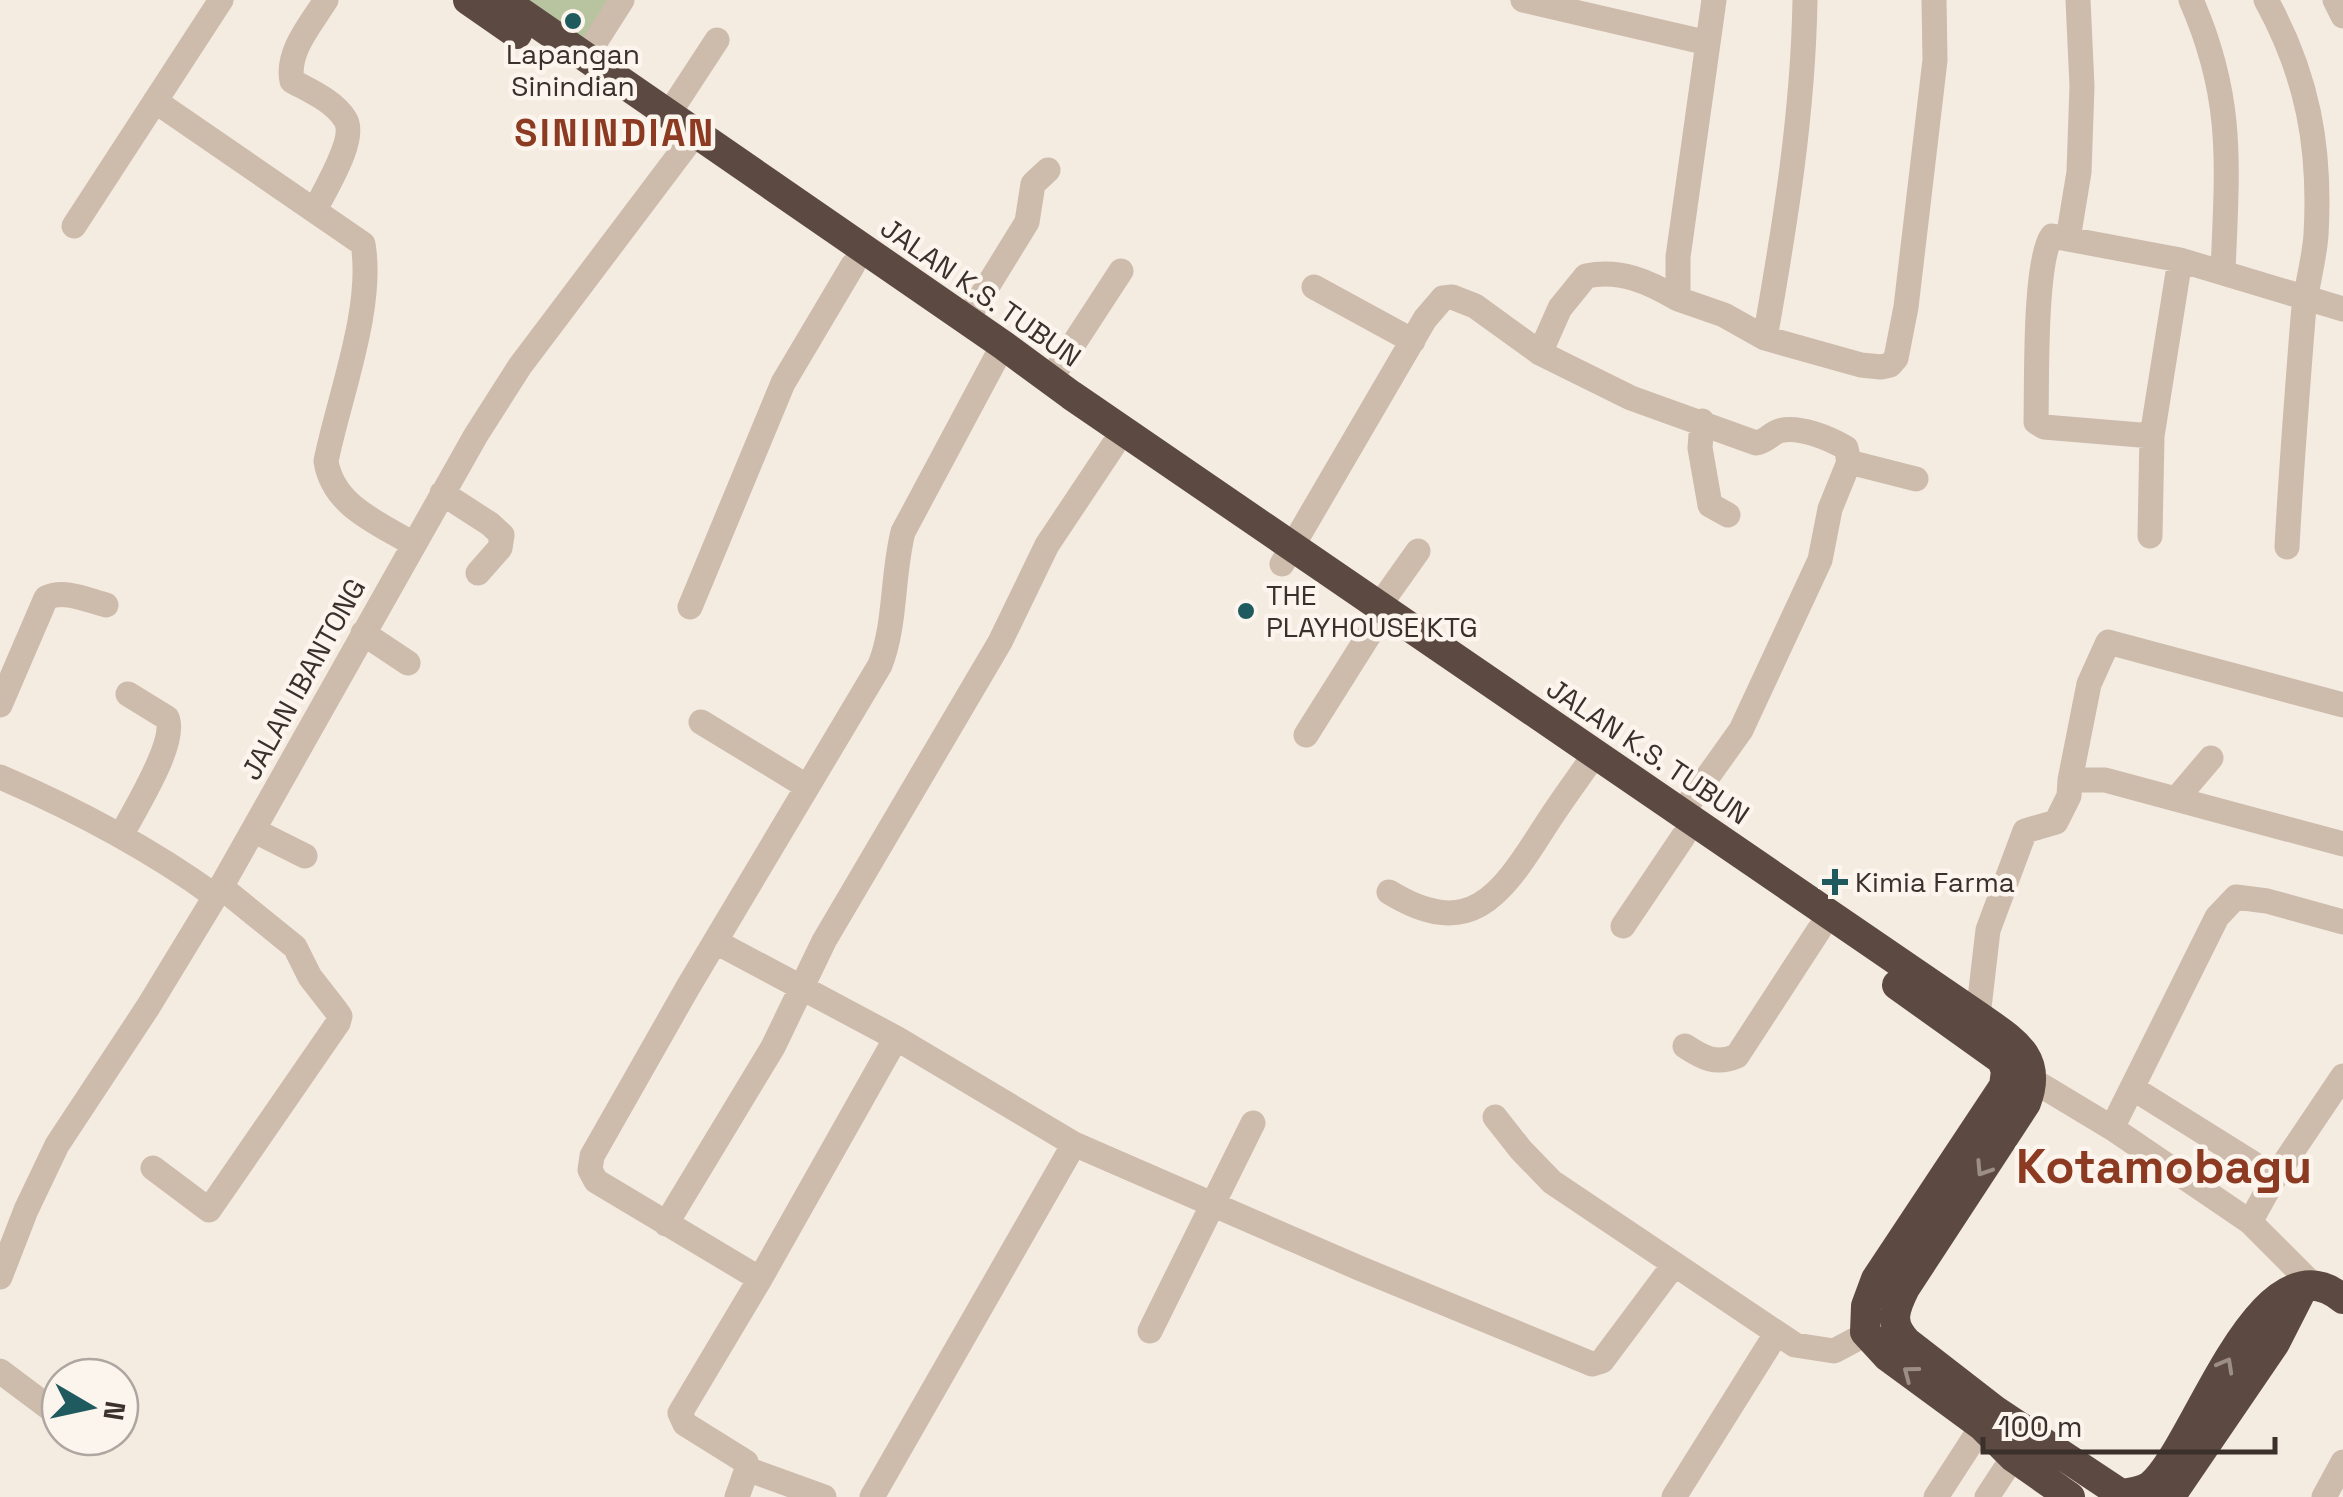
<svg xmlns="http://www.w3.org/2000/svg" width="2343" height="1497" font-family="'Space Grotesk',sans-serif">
  <rect width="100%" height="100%" fill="#f4ebe1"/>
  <!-- green -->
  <path fill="#b8c4a0" d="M520,0H608L582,42Z"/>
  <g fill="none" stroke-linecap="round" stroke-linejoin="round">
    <!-- minor -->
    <path stroke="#cdbbac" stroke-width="25" d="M1523,0L1708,43
      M2191,0C2235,100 2227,167 2223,272
      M2266,0C2308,76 2321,148 2316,235C2314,263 2305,290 2303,318C2297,394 2291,471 2287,547
      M2335,0L2343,16
      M585,58L622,0
      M155,101L363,244C374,308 339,397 326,461C333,506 377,522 413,544
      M668,115L717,40
      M315,210C324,191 358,138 345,119C334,101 310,91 292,81C286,52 311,24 326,0
      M74,226L221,0
      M2068,239L2079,172L2082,86L2078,0
      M1314,287L1413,341
      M1678,299L1724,315L1765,338L1861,365L1881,367L1890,365L1896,358L1906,307L1935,60L1934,0
      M966,321L1027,222L1033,184L1048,170
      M1765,338C1785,225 1803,115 1805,0
      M1540,353L1560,308L1586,276C1621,269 1649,282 1678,299V257L1714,0
      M1050,380L1121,271
      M1702,421L1700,448L1710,505L1728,515
      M2152,436L2044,427L2036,422C2037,385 2034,261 2052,236L2180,260L2343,309
      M1849,462L1916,479
      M442,493L490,524L502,535L500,548L478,573
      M2150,536L2152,436L2180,260
      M1282,564L1425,319L1443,298L1452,297L1475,306L1540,353L1631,398L1756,443C1767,441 1770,434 1779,431C1798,425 1829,438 1846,448L1849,462L1830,509L1820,560L1741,730L1681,814
      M1379,606L1418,551
      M690,607L783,383L853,265
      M363,633L408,663
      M0,705L46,598C64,589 87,600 106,605
      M701,722L806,786
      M1306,735L1374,627
      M0,777C77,810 147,847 215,896
      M2070,780L2089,684L2108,642L2343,705
      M2177,798L2211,758
      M253,830L305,856
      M122,834C134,810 178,742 167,718L128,694
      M1389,892C1469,941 1500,897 1542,831C1558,805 1577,780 1595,754
      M1623,926L1683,837
      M716,942L896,1038L1074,1144L1359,1268L1592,1364L1602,1361L1673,1266
      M1978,1016L1988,930L2025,831L2056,822L2069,796L2070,780H2105L2343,844
      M1685,1046C1703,1058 1716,1065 1737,1056L1819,930
      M2016,1075L2034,1081L2112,1128L2250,1222L2312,1284
      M2134,1089L2275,1177
      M1495,1117L1521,1150L1552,1182L1795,1345L1834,1351L1883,1325
      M2112,1128L2217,917L2236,897L2267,901L2343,922
      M153,1168L209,1210L338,1023L340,1016L335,1009L310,977L295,947L221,887
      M2250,1222L2275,1177L2343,1076
      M666,1224L773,1047L824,941L1000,642L1047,545L1113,446
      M0,1277L26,1210L57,1145L148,1007L221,887L476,435L520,366L695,134
      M760,1279L596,1181L590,1170L592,1156L688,987L880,665C896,625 892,575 903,532L1003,345
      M1150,1331L1253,1123
      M0,1371L60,1416
      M747,1469L824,1497
      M737,1497L747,1469L746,1462L685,1424L680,1413L760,1279L896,1038
      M872,1497L1074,1144
      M1674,1497L1776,1334
      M1936,1497L1982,1426L1992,1415
      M1987,1497L2023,1442
      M2324,1497L2343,1462"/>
    <!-- highway -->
    <path stroke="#5c4a42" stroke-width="30" d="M468,0L517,34
      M503,0L1003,345L1071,395L1978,1016C2012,1040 2044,1056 2026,1103L1905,1288C1894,1310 1889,1324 1907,1342L1996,1411L2121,1494C2131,1493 2141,1492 2150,1486C2196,1450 2260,1229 2343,1299
      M1897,985L2002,1060L2006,1071L2004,1086L1876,1279L1866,1306L1865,1332L1888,1357L1982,1426L2013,1457L2070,1497
      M2170,1497L2275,1343L2304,1286"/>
  </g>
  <!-- one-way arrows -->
  <defs><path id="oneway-chevron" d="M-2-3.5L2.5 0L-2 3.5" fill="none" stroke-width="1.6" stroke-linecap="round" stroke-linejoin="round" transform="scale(2.5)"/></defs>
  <g stroke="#9c8e87">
    <use href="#oneway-chevron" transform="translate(1983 1169) rotate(123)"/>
    <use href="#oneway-chevron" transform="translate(2226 1365) rotate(-61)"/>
    <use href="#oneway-chevron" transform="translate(1910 1373) rotate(-143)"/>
  </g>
  <!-- markers -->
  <g fill="#1f5a5e" stroke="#fbf5ee" stroke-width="4">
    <circle cx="573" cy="21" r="10"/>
    <circle cx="1246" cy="611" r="10"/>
    <path d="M1830 867h10v10h10v10h-10v10h-10v-10h-10v-10h10z"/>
  </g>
  <g text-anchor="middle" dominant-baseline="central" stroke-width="9" stroke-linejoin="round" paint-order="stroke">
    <!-- poi labels -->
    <g font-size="28" fill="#3b302b" stroke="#fbf5ee" text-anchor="start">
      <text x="573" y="54" text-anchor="middle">Lapangan<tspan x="573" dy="32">Sinindian</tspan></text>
      <text x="1266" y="595">THE<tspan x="1266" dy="32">PLAYHOUSE KTG</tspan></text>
      <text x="1855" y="882">Kimia Farma</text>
    </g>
    <!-- street labels -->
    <g font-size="28" fill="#3b302b" stroke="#fbf5ee">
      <text transform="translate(981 292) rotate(35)">JALAN K.S. TUBUN</text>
      <text transform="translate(303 679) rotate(-61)">JALAN IBANTONG</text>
      <text transform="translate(1648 751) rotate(34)">JALAN K.S. TUBUN</text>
    </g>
    <!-- district labels -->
    <g font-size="38" font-weight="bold" letter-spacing="2.5" fill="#8c3b22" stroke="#fbf5ee">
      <text x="615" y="133">SININDIAN</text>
    </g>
    <!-- town labels -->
    <g font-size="48" font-weight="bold" fill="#8c3b22" stroke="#fbf5ee">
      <text x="2164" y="1166">Kotamobagu</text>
    </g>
  </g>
  <!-- north arrow -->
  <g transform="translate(90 1407) rotate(99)"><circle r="48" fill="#fbf5ee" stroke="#aea6a0" stroke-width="2.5"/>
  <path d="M0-8L18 38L0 25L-18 38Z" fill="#1f5a5e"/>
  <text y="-15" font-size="28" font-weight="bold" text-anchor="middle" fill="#3b302b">N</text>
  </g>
  <!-- scale -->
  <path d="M1983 1437v15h292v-15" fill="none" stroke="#3b302b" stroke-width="5"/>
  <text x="1998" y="1437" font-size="30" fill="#3b302b" stroke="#fbf5ee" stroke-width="8" paint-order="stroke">100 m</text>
</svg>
